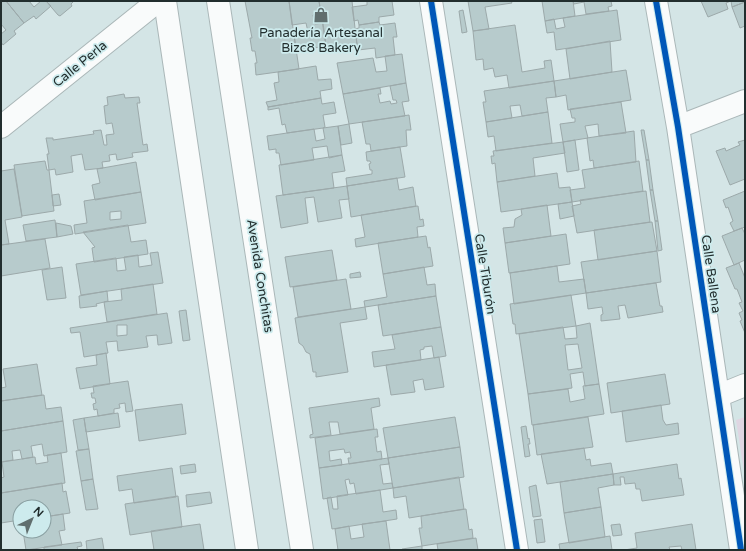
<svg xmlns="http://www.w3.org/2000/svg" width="746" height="551" font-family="'Varela Round',sans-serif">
  <rect width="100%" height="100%" fill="#d4e5e6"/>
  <!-- green -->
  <path fill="#dfd6e2" d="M745,417V478L736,420Z"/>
  <!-- building -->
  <path fill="#b7cbcc" stroke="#9ca9aa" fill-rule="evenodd" d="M1,1H6L24,23L14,31L16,34L3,45L1,42V34L6,30L1,24Z
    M6,1H29L34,7L41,1H46L51,6L36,19L34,16L24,23Z
    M46,1H74L71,4L72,6L60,16L58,15Z
    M245,1H289L299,69L256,75L255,63H257L255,51H252L250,38H252Z
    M289,1H319L321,14L313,15L315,24L323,23L326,46L296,51L294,34L308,32L306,23L292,25Z
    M319,1H352L357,46L340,49L339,44L326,46Z
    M367,1H392L394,15L379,17V22L359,25L358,20L354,21L352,7L367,5Z
    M468,1H511L512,3L485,7L489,29L473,31Z
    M542,1H573L575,16L545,21Z
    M573,1H611L612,6L608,7L609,11L586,14L584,2L574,4Z
    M701,1H745V2L732,7L731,1L726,3L728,9L708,17Z
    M745,2V26L740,28L732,7Z
    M463,10L467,32L462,33L459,11Z
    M617,10L621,40L556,50L554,32L547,33L545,21L554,19L556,29L565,27L563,18Z
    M379,22L380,25L395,23L397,37H393L395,55L376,58L375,48L358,50L355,29L359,28V25Z
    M515,25L522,72L545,68L544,61L551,60L554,81L509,88L507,75L495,77L493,68L484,70L483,59L476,60L473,31Z
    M610,41L612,72L570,79L566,49Z
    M402,54L406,83L343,94L337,63L373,58L376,72L387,71L385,56Z
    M316,66L318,80L331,79L332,89L320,91L321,98L268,107L266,102L277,100L274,83L279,82L278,72Z
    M626,70L631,100L568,110L566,95L556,97L554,81Z
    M554,81L556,97L546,98L548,112L522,116L520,105L510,106L512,118L486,122L483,102H486L484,91Z
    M406,83L409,101L402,102L405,116L349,124L343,94L380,88L381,94H378L380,103L390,101L391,104L397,103L396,100H393L390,86Z
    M124,94L125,98L139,97L140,103H137L143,145L147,144L148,151L132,153L133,157L117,160L116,154L109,155L110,161L102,162L103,168L85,170L82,154L71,156L73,172L56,175L55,169L49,170L47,154H49L46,138H53V140L94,134L93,131L101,130L104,145H107L106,135L114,134L112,123L106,124L104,106L108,105L107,97Z
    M321,98L322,104L334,102L336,113L323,115L325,127L323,128L287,133L285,124L282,125L279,108L268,110V107Z
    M621,102L626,133L599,136L598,124L585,126L588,138L563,142L560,124L575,122V118H572L570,109Z
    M548,112L552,143L496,151L494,136L488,137L486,122Z
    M409,115L411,130H406L407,146L371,151L370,144H366L362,122Z
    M349,124L352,143L341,145L338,126Z
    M338,126L342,155L329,158L327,146L312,148L314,160L281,165L279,153H276V149L269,150L267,136L314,129L316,141L325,139L323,128Z
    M641,130H644L649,160H646Z
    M634,131L636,162L594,168L593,160L590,161L587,138Z
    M575,140L579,170L567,172L563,142Z
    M745,140V179L730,185L716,151L725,148L726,151L740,145L738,142Z
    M563,142L565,153L533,158L535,176L497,182L495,163L492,164L491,156H494L493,151Z
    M400,147L405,177L347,186L346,178L372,174V170H370L369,164L371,163L370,161H367L366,152Z
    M342,155L345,171L332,173L334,188L283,195L279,165Z
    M646,160H649L653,190H650Z
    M45,161L47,170H49L54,211L22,216L14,165Z
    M639,161L643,191L572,202L570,190L585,188L582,170Z
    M136,162L141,192L95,200L92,185L100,183L97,169Z
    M14,169L22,217L5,220L9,244L1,245V171Z
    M557,173L559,188L570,187L572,202L501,212L497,182Z
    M397,178L399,190L413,187L416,206L351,217L347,186Z
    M347,186L349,199L339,200L342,218L318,222L314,197L305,198L308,223L281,228L276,196Z
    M650,190H653L658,221H655Z
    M646,191L650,222L577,233L572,206L581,204L580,200Z
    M745,191V227L734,231L730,223L733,221L728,207L726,208L723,200Z
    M141,192L146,223L75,234L74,225L87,223L84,201ZM121,211V219L110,220V212Z
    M59,194L61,205L53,206L52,195Z
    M572,202L574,216L560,219L558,204Z
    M547,205L551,236L505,243L503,228L514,227L515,219L522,215L521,209Z
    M418,206L420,220L423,219L424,226L417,227L418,237L356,247L355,239L365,237L361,215Z
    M55,220L57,237L26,241L23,225Z
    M655,221H658L662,250L658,251Z
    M652,222L657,251L598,260L594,230Z
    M56,223L71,226L73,234L57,237Z
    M128,225L131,242L146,240L148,254L94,262L92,248L95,247L83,232Z
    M742,228L745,234V260L734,265L722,236Z
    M566,234L570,264L509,273L505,243Z
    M426,236L428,248L430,247L433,266L383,274L378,243Z
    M45,239L50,268L1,276V245Z
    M332,250L337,280L290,287L285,257Z
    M657,251L661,282L586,293L581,262Z
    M158,252L163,283L81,295L76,264L116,258L117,271L126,270L124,257L138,255L139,267L152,265L150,253Z
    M739,263L745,278V333L740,321L742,320L739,313L743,311L739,303L742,302L737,289H735L726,268Z
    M557,266L559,282L584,279L586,293L514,304L510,273Z
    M62,267L66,298L47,300L42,270Z
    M424,267L427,285L435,284L436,296L365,307L364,301L387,297L383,274Z
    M360,272L361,277L350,278V274Z
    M346,279L351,309L298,317L293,287Z
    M656,283L660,306H662L663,312L628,318L625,305L618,306L620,319L601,321V315L603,314L602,307L588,309L586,293Z
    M153,284L157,314L107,322L104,302L122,300L121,289Z
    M107,291L108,301L96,304L97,306L80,308L79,296Z
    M571,295L576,326L516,334L515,324H513L510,304Z
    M436,296L441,327L383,336L378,305Z
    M365,307L367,319L340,323L348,372L316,377V372H313L310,354L306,352L303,346L299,343L295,318Z
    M186,310L190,340L183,341L179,311Z
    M167,313L172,343L158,345L157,335L146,336L148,347L118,351L117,341L106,342L108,353L84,357L80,332L71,333L70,328ZM117,325H127V335L117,336Z
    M590,323L599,384L585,386L583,372L570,374L572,388L528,394L519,334L563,327L565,339L577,338L576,326ZM578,344L582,368L568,370L565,345Z
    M441,327L446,356L434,358L432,346L424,347V349L420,350L421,360L374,367L372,352L395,349L392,335Z
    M106,353L110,384L80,389L76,368L97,365L96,355Z
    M439,357L444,387L425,390L423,379L413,381L415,392L391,395L386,365Z
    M37,364L42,395L1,401V385V388L6,387L3,369Z
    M665,374L670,404L611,413L607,383Z
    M128,381L133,411L126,412L125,403L119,404L120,408L114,409V413L98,416L97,409L94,410L93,404L96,403L95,398H92L91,393H94L93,386Z
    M599,384L604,414L532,425L528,394L568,389L570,402L585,399L583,386Z
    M44,395L46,409L61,407L63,421L1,431V401Z
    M379,398L380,406L371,408L374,429L340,434L338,422H329L331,435L310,438V435L313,434L309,408Z
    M182,404L186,434L139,441L135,410Z
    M661,405L663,420L666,425L678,423L679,434L626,442L622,411Z
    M118,413L120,427L86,432L84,418Z
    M455,417L460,447L388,458L383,428Z
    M588,417L593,447L537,455L533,425Z
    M84,418L89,449L78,450L73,420Z
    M63,421L67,452L44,456L42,444L31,446L33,457L22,459L20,450L12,451L13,460L1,462V431Z
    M526,426L528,439L529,438L530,444H528L530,456L525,457L521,427Z
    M377,429L378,437H375L377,452L381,451L382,459L349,464L348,458H351L350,452L345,453L344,449L329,451L330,461L341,459L342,465L319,468L315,438Z
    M460,447L464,477L393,488L388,458Z
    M584,448L586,460L590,459L591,466L611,463L613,474L547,484L541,454Z
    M89,449L93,479L81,481L76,451Z
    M61,453L65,483L1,493V478L4,477L2,462L35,457L36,464L48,462L47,455Z
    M388,458L389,464L380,465L383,484L392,483L393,488L356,494L354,483L350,484L349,479L345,480L348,495L323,499L319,468Z
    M195,464L196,472L181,474L180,466Z
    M677,464L679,479L681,478L684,495L642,501L640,489H636L635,483L625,484L624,477H620L621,485H614L613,474Z
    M172,468L176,497L134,503L132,489L119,491L117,476Z
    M613,474L614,485L598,488L601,507L564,513L560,482Z
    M459,477L464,509L409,518L406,496L394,498L393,488Z
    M93,479L98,509L86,510L81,481Z
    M62,483L63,492L66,491L70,513L44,517V507H20V520L1,523V493Z
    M536,485L541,516L533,517L529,487Z
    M380,490L383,512L396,510L397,519L332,529L327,498L331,497L333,509H338L337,496Z
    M210,492L212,503L187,507L186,495Z
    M178,496L182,527L130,535L125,504Z
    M601,507L605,537L569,543L564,513Z
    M466,509L469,530L472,529L473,538L422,546L419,528H422L421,516Z
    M63,514L65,530L59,531L62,545L26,550L23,531H44V517Z
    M542,519L545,542L537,543L534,520Z
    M386,521L390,550H338L335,529L349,526L351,539L364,537L362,524Z
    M200,524L204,550H154L151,531Z
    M620,524L622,535L613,536L611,525Z
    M692,524L696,550H682L681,546L669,547L670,550H624L637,548L635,533Z
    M610,536L612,550H560L559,544Z
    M102,538L104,550H87L86,541Z
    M476,538L478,550H438L437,544Z
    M81,542L82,546L77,547L78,550H44V547Z
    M422,546V550H402V549Z"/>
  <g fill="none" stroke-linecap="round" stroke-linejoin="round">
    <!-- street casing -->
    <g stroke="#aab7b8" stroke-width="24">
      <path id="street" d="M431,1L517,550
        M656,1L678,127L741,550
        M1,127L158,1
        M678,127L745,101
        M718,396L745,385"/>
    </g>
    <!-- secondary casing -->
    <g stroke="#aab7b8" stroke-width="24">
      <path id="secondary" d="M165,1L247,550
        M218,1L302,550"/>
    </g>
    <!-- street -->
    <use href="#street" stroke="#f9fbfb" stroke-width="22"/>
    <!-- secondary -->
    <use href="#secondary" stroke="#f9fbfb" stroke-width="22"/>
    <!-- cycleway casing -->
    <g stroke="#cdebed" stroke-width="8">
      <path id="cycleway" d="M431,1L517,550
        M656,1L678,127L741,550"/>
    </g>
    <!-- cycleway -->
    <use href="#cycleway" stroke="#0057b8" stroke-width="6"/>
  </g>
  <!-- icons -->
  <defs>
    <g id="shop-bare" transform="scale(1.2)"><path d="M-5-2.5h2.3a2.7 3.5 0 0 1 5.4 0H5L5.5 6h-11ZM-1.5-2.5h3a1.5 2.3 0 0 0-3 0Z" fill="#606e6e" stroke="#cdebed" stroke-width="2.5" paint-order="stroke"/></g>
  </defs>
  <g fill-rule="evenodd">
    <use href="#shop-bare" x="321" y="15"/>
  </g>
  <g text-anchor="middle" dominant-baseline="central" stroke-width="3.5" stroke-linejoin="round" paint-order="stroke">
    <!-- poi labels -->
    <g font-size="13" fill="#222e2e" stroke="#cdebed">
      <text x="321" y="33">Panadería Artesanal<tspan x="321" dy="15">Bizc8 Bakery</tspan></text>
    </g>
    <!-- street labels -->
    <g font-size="13" fill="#222e2e" stroke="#cdebed">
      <text transform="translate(80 64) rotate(-39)">Calle Perla</text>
      <text transform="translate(485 274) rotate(81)">Calle Tiburón</text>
      <text transform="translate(711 274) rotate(82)">Calle Ballena</text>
      <text transform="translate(260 276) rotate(81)">Avenida Conchitas</text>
    </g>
  </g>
  <!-- border -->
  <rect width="746" height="551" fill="none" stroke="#222e2e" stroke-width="4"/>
  <!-- north arrow -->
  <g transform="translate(32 519) rotate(43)"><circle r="19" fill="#cdebed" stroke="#899fa1"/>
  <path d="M0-3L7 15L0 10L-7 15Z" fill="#606e6e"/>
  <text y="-6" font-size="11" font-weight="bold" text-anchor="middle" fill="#222e2e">N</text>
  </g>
</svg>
